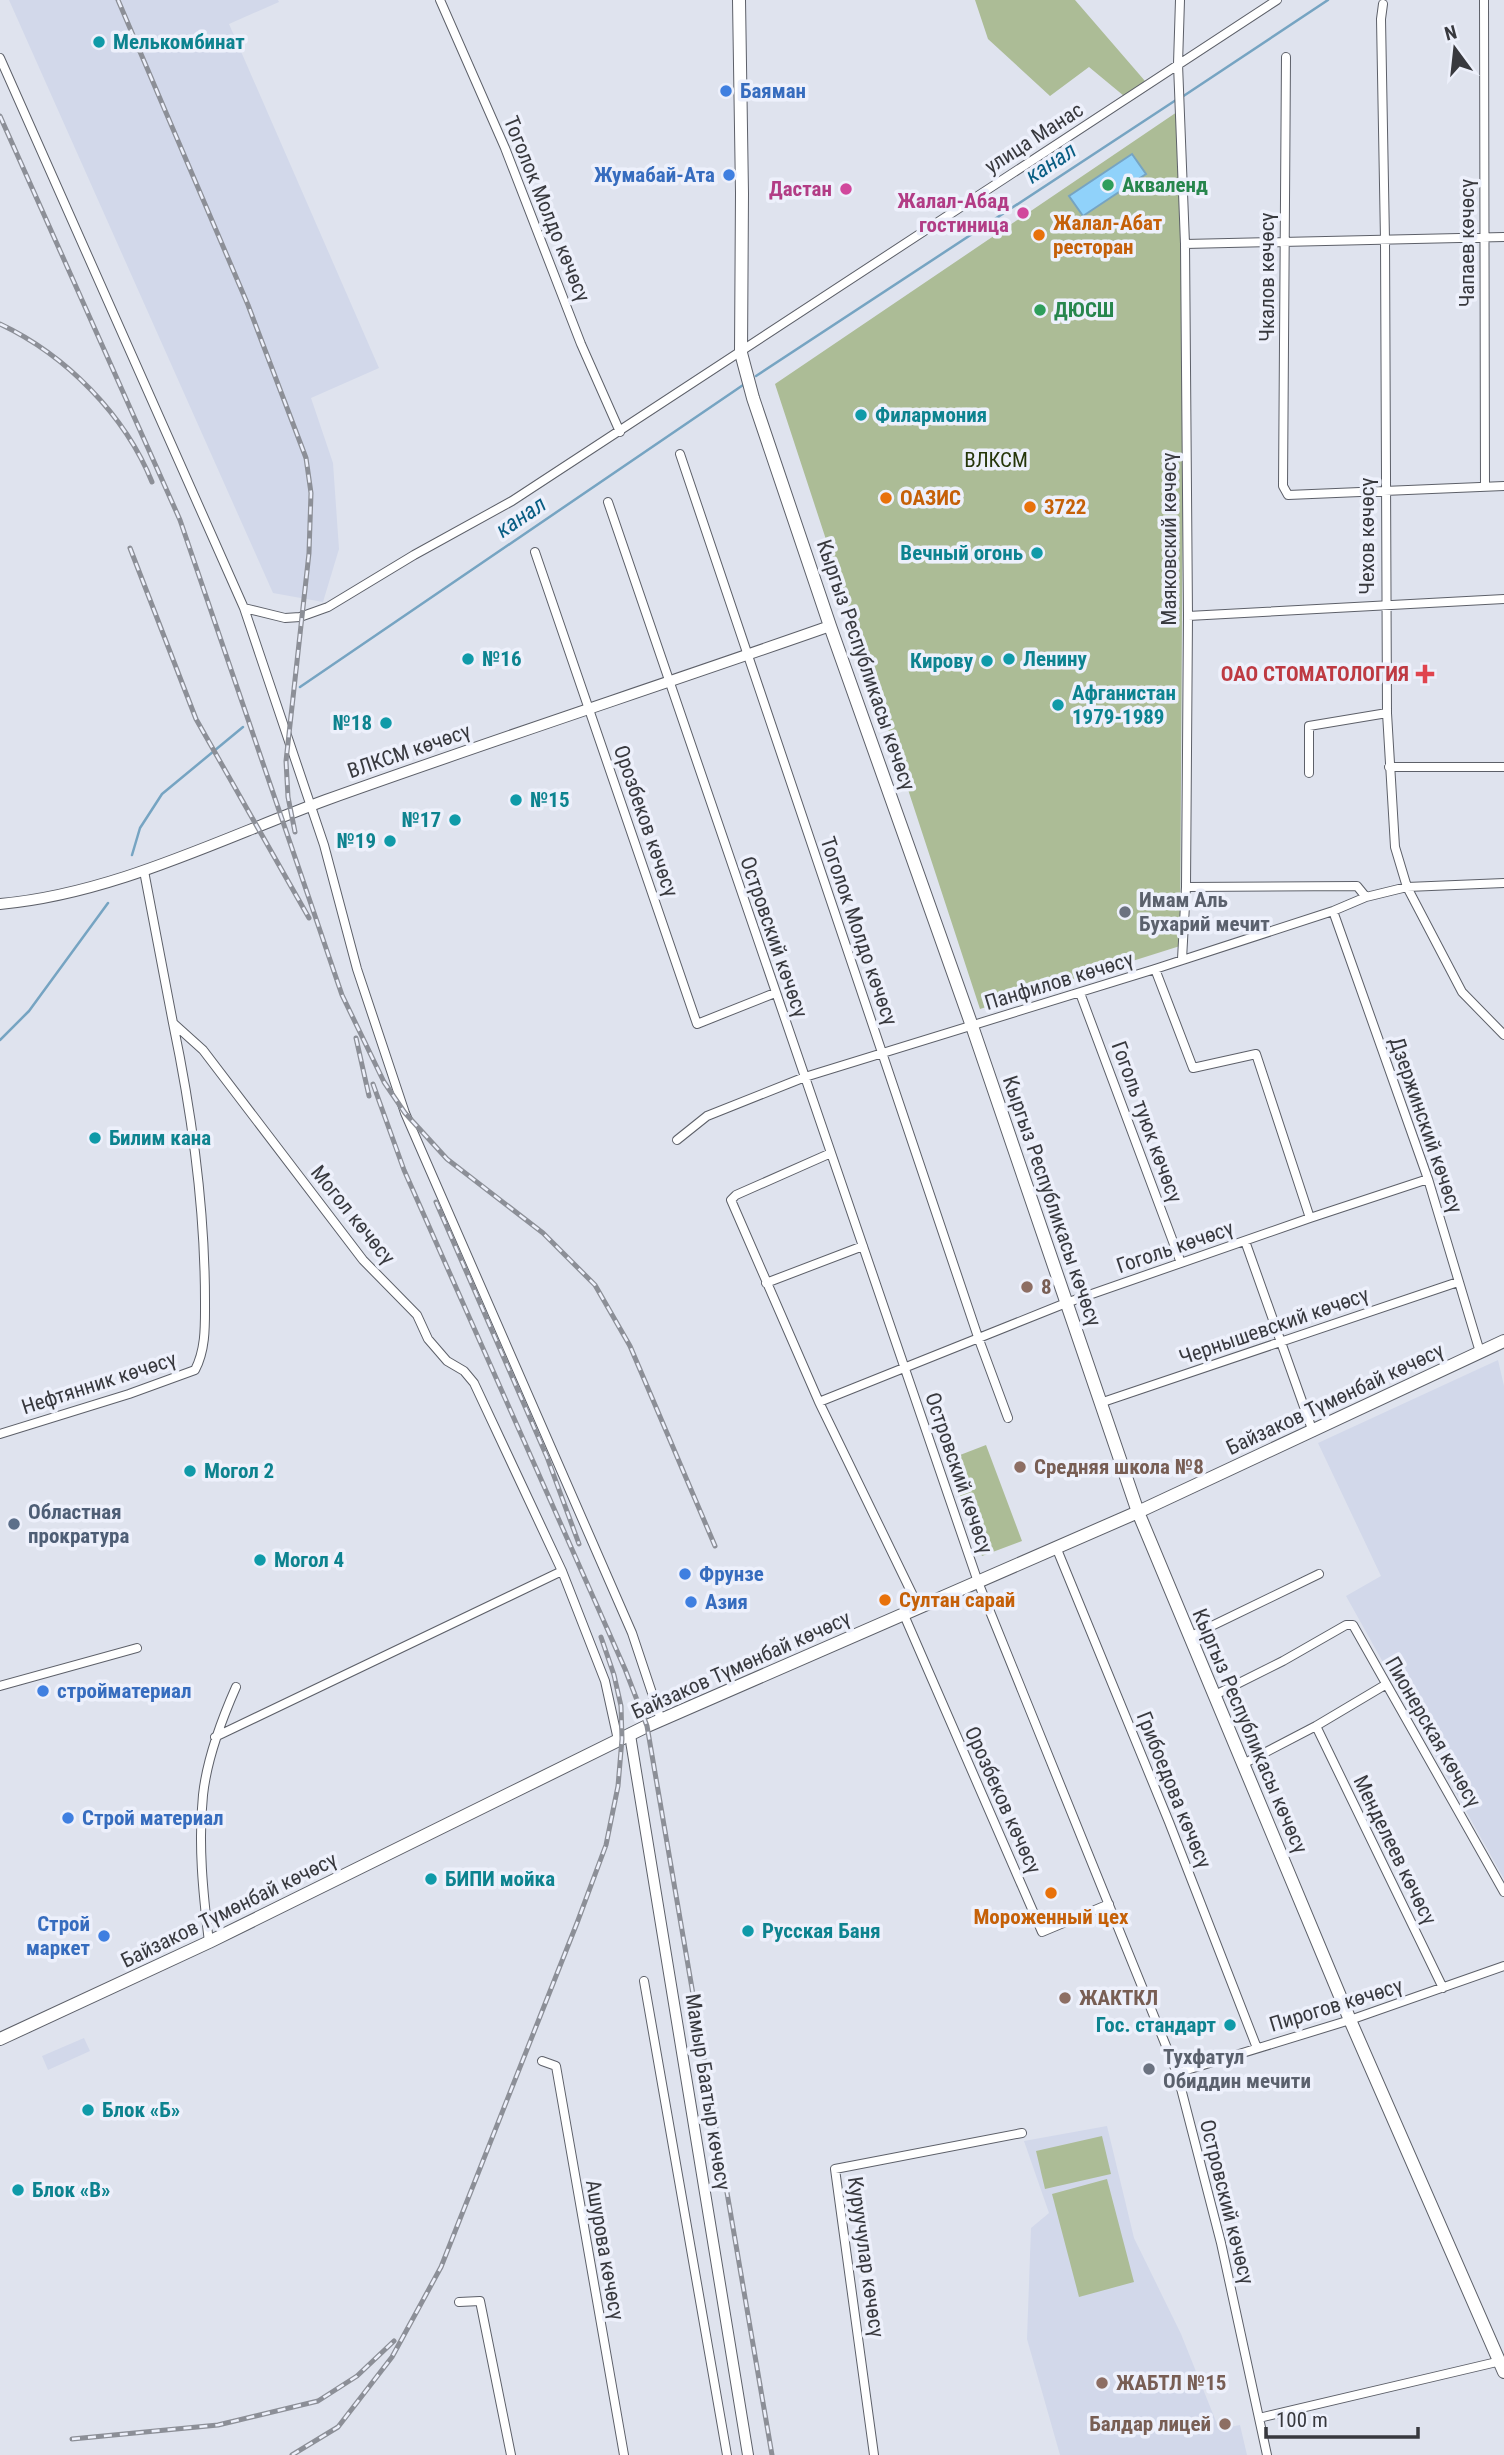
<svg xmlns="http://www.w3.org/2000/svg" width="1504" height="2455" font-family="'Roboto Condensed',sans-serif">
  <rect width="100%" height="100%" fill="#dfe3ee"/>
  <!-- built -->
  <path fill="#d2d8ea" d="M9,0H278L279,2L229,24L379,368L311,398L333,463L339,549L323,602L273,593Z
    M1498,1360L1504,1386V1879L1346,1596L1381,1576L1318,1443Z
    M84,2038L90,2051L48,2070L42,2056Z
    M1107,2126L1134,2238L1181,2334L1219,2429L1240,2425L1247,2455H1060L1027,2339L1031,2228L1049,2213L1024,2141Z"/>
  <!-- green -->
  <path fill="#acbc96" d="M975,0H1075L1145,81L1124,96L1089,67L1050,96L988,39Z
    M1177,112L1184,282L1180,946L980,1009L775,384Z
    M986,1445L1022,1541L982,1556L947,1460Z
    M1102,2136L1111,2174L1045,2189L1036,2151Z
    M1107,2179L1134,2282L1079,2297L1052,2194Z"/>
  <!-- water -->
  <path fill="#90d2fa" stroke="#76a4c2" stroke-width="2" d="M1132,154L1146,174L1083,216L1069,196Z"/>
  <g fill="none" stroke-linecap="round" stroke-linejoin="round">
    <!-- stream -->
    <path stroke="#76a4c2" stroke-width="2.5" d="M1182,97L1328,0
      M756,376L1176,100
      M300,687L746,383
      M132,855L140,828L162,794L243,727
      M0,1040L29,1011L108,903"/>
    <!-- minor casing -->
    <g stroke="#5d6069" stroke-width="10">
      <path id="minor" d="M440,0L505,148L581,344L620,432
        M1180,0L1178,64L1185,244L1188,616L1186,887L1182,959
        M1484,0L1485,486
        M1383,4L1381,19L1385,240L1387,713L1395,847L1407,887L1462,992L1504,1035
        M1286,57L1283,486L1288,495L1504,486
        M0,58L244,608L285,618L300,617L328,607L414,555L512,501L1277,0
        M1185,244L1504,237
        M680,454L978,1337L1008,1418
        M608,502L978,1582L1177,2073L1221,2243L1267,2455
        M535,552L697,1024L775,993
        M244,608L324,845L357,969L405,1113L632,1633L661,1720
        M1188,616L1504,599
        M1389,767H1504
        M1309,773V726L1387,713
        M144,871L173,1023L203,1050L363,1260L417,1315L428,1339L447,1361L464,1371L474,1383L562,1571L605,1681L618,1740
        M1186,887L1357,886L1366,897
        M1333,911L1428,1179L1480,1352
        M1155,969L1193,1068L1256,1054L1310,1218
        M1080,993L1181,1263
        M677,1140L707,1116L805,1077L1155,969L1333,911L1366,897L1407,887L1504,883
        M831,1153L736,1195L731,1200L819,1402L919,1608
        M1245,1241L1313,1432
        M766,1283L863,1246
        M819,1402L1066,1303L1310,1218L1428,1179
        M1100,1403L1458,1282
        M0,1434L129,1394L195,1370C206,1349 205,1325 205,1301C205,1209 192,1114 173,1023
        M1056,1547L1169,1822L1257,2048
        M904,1615L1042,1932L1109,1904
        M1191,1636L1319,1574
        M0,1686L137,1648
        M1215,1695L1283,1661L1346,1625H1353L1504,1892
        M1316,1726L1443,1988
        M215,1737L562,1571
        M1243,1764L1316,1726L1385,1685
        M209,1942C203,1893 198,1844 203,1795C207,1758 221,1721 236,1687
        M644,1981L727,2455
        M542,2061L556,2066L624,2455
        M1177,2073L1350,2020L1504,1966
        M459,2302L480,2301L511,2455
        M1259,2418L1501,2361
        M874,2455L835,2169L1022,2133"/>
    </g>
    <!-- tertiary casing -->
    <g stroke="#5d6069" stroke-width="12">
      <path id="tertiary" d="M0,904C113,894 220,839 326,800C493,740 662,685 830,626
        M630,1735L748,2455"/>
    </g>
    <!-- secondary casing -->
    <g stroke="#5d6069" stroke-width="14">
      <path id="secondary" d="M739,0L742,193L741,353L753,398L830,626L972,1026L1138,1512L1350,2020L1504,2372
        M0,2039L209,1942L647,1726L1138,1512L1504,1341"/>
    </g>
    <!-- minor -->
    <use href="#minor" stroke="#fff" stroke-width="8"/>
    <!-- tertiary -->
    <use href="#tertiary" stroke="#fff" stroke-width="10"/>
    <!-- secondary -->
    <use href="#secondary" stroke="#fff" stroke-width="12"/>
    <!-- rail casing -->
    <g stroke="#8c8f97" stroke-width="5">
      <path id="rail" d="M118,0L248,305L306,458L311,493L309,553L286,761L288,797L295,832
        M0,116L180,520L342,995L384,1082L405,1113L447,1159L543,1233L595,1285L630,1346L715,1546
        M0,324C66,355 125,415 152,482
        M130,548L196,719L309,918
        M356,1038L369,1096
        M373,1084L404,1170L625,1669L647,1726L772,2455
        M436,1202L547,1457L579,1544
        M72,2439L218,2425L318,2401L357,2376L394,2341
        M292,2455L338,2427L392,2357L441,2267L577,1923L606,1845L618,1786L622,1739L621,1706L614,1675L601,1637"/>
    </g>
    <!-- rail -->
    <use href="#rail" stroke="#edf0fb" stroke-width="2.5" stroke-dasharray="8" stroke-linecap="butt"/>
  </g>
  <!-- markers -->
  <g fill="#0f9aa8" stroke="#edf0fb" stroke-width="2.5">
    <circle cx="99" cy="42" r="7"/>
    <circle cx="861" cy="415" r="7"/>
    <circle cx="1037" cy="553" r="7"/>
    <circle cx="468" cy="659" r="7"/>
    <circle cx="1009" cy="659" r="7"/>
    <circle cx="987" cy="661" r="7"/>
    <circle cx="1058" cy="705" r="7"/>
    <circle cx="386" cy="723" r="7"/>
    <circle cx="516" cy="800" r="7"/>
    <circle cx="455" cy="820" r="7"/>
    <circle cx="390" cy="841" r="7"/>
    <circle cx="95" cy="1138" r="7"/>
    <circle cx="190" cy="1471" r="7"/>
    <circle cx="260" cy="1560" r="7"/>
    <circle cx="431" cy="1879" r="7"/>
    <circle cx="748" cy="1931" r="7"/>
    <circle cx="1230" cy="2025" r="7"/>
    <circle cx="88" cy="2110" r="7"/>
    <circle cx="18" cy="2190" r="7"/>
  </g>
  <g fill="#3f7fe0" stroke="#edf0fb" stroke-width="2.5">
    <circle cx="726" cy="91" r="7"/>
    <circle cx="729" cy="175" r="7"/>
    <circle cx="685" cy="1574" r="7"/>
    <circle cx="691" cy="1602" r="7"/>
    <circle cx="43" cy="1691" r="7"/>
    <circle cx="68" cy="1818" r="7"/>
    <circle cx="104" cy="1936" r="7"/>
  </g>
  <g fill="#2e9e5b" stroke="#edf0fb" stroke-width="2.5">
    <circle cx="1108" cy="185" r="7"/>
    <circle cx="1040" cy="310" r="7"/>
  </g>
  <g fill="#d1479c" stroke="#edf0fb" stroke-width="2.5">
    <circle cx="846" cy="189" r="7"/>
    <circle cx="1023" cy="213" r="7"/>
  </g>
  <g fill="#e8710a" stroke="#edf0fb" stroke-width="2.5">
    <circle cx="1039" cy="235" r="7"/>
    <circle cx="886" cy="498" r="7"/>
    <circle cx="1030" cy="507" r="7"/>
    <circle cx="885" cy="1600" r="7"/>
    <circle cx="1051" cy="1893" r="7"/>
  </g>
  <path fill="#e0444e" stroke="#edf0fb" stroke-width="2.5" d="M1421.5 663.5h7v7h7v7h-7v7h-7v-7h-7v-7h7z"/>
  <g fill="#6b7280" stroke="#edf0fb" stroke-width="2.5">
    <circle cx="1125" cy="912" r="7"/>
    <circle cx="1149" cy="2069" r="7"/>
  </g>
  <g fill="#8d6e63" stroke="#edf0fb" stroke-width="2.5">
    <circle cx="1027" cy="1287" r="7"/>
    <circle cx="1020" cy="1467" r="7"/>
    <circle cx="1065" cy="1998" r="7"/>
    <circle cx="1102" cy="2383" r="7"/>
    <circle cx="1225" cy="2424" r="7"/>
  </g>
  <circle fill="#5c6f8a" stroke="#edf0fb" stroke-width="2.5" cx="14" cy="1524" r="7"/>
  <g text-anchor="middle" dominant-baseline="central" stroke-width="7" stroke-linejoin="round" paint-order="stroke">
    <!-- culture labels -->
    <g font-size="21" font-weight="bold" fill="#0d838f" stroke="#edf0fb" text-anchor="start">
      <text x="113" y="42">Мелькомбинат</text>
      <text x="875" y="415">Филармония</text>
      <text x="1023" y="553" text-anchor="end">Вечный огонь</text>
      <text x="482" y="659">№16</text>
      <text x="1023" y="659">Ленину</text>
      <text x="973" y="661" text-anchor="end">Кирову</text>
      <text x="1072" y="693">Афганистан<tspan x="1072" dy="24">1979-1989</tspan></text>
      <text x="372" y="723" text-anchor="end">№18</text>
      <text x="530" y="800">№15</text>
      <text x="441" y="820" text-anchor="end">№17</text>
      <text x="376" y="841" text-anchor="end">№19</text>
      <text x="109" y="1138">Билим кана</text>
      <text x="204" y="1471">Могол 2</text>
      <text x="274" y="1560">Могол 4</text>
      <text x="445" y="1879">БИПИ мойка</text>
      <text x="762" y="1931">Русская Баня</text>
      <text x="1216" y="2025" text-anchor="end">Гос. стандарт</text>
      <text x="102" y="2110">Блок «Б»</text>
      <text x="32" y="2190">Блок «В»</text>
    </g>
    <!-- shop labels -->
    <g font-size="21" font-weight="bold" fill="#366cbe" stroke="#edf0fb" text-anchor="start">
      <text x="740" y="91">Баяман</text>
      <text x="715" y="175" text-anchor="end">Жумабай-Ата</text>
      <text x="699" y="1574">Фрунзе</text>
      <text x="705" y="1602">Азия</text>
      <text x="57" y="1691">стройматериал</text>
      <text x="82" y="1818">Строй материал</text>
      <text x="90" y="1924" text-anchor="end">Строй<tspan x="90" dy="24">маркет</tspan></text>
    </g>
    <!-- street labels -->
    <g font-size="21" fill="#38393e" stroke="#edf0fb">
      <text transform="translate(1034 138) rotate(-33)">улица Манас</text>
      <text transform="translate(547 209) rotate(68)">Тоголок Молдо көчөсү</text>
      <text transform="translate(1467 243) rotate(-90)">Чапаев көчөсү</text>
      <text transform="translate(1267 277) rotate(-90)">Чкалов көчөсү</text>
      <text transform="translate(1367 536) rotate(-90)">Чехов көчөсү</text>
      <text transform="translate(1169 539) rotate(-90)">Маяковский көчөсү</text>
      <text transform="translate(866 665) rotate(71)">Кыргыз Республикасы көчөсү</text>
      <text transform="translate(409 751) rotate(-19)">ВЛКСМ көчөсү</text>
      <text transform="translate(646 821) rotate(71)">Орозбеков көчөсү</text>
      <text transform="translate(859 931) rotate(71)">Тоголок Молдо көчөсү</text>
      <text transform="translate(774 937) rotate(71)">Островский көчөсү</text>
      <text transform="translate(1059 981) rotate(-17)">Панфилов көчөсү</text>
      <text transform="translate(1147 1122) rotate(70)">Гоголь туюк көчөсү</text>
      <text transform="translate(1426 1125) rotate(71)">Дзержинский көчөсү</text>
      <text transform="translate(1052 1201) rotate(71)">Кыргыз Республикасы көчөсү</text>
      <text transform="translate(353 1215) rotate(51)">Могол көчөсү</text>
      <text transform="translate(1175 1247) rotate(-19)">Гоголь көчөсү</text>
      <text transform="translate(1274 1326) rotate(-19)">Чернышевский көчөсү</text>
      <text transform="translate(99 1383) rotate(-18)">Нефтянник көчөсү</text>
      <text transform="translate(1335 1399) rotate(-25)">Байзаков Түмөнбай көчөсү</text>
      <text transform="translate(959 1473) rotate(71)">Островский көчөсү</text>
      <text transform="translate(741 1665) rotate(-24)">Байзаков Түмөнбай көчөсү</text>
      <text transform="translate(1250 1731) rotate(67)">Кыргыз Республикасы көчөсү</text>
      <text transform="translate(1433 1732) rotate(60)">Пионерская көчөсү</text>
      <text transform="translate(1174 1790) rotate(68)">Грибоедова көчөсү</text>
      <text transform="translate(1003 1800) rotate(66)">Орозбеков көчөсү</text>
      <text transform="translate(1395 1850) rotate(64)">Менделеев көчөсү</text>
      <text transform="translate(229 1910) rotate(-26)">Байзаков Түмөнбай көчөсү</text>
      <text transform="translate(1336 2005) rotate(-17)">Пирогов көчөсү</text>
      <text transform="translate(708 2092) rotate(81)">Мамыр Баатыр көчөсү</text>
      <text transform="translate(1227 2202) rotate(76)">Островский көчөсү</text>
      <text transform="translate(605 2250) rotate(80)">Ашурова көчөсү</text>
      <text transform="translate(866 2257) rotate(82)">Куруучулар көчөсү</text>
    </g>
    <!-- leisure labels -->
    <g font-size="21" font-weight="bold" fill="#27864d" stroke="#edf0fb" text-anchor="start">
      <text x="1122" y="185">Акваленд</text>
      <text x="1054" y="310">ДЮСШ</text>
    </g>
    <!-- hotel labels -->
    <g font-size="21" font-weight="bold" fill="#b23c85" stroke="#edf0fb" text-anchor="end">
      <text x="832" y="189">Дастан</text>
      <text x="1009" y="201">Жалал-Абад<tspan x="1009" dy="24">гостиница</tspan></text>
    </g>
    <!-- food labels -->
    <g font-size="21" font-weight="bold" fill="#c56008" stroke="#edf0fb" text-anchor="start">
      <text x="1053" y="223">Жалал-Абат<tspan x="1053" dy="24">ресторан</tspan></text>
      <text x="900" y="498">ОАЗИС</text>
      <text x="1044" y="507">3722</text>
      <text x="899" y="1600">Султан сарай</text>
      <text x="1051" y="1917" text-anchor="middle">Мороженный цех</text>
    </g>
    <!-- park labels -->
    <g font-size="21" fill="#263609" stroke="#edf0fb">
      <text x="996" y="460">ВЛКСМ</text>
    </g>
    <!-- health labels -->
    <g font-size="21" font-weight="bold" fill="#be3a42" stroke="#edf0fb" text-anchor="end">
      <text x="1409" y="674">ОАО СТОМАТОЛОГИЯ</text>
    </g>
    <!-- worship labels -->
    <g font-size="21" font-weight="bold" fill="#5b616d" stroke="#edf0fb" text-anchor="start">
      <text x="1139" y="900">Имам Аль<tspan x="1139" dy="24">Бухарий мечит</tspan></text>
      <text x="1163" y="2057">Тухфатул<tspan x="1163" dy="24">Обиддин мечити</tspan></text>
    </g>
    <!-- education labels -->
    <g font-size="21" font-weight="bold" fill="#785e54" stroke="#edf0fb" text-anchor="start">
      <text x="1041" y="1287">8</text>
      <text x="1034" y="1467">Средняя школа №8</text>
      <text x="1079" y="1998">ЖАКТКЛ</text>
      <text x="1116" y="2383">ЖАБТЛ №15</text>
      <text x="1211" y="2424" text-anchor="end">Балдар лицей</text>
    </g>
    <!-- service labels -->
    <g font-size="21" font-weight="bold" fill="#4e5e75" stroke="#edf0fb" text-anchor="start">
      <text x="28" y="1512">Областная<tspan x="28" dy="24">прократура</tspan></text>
    </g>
    <!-- water labels -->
    <g font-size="23" font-style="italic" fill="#085d83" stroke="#edf0fb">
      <text transform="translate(1051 163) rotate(-33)">канал</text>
      <text transform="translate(521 517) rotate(-34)">канал</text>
    </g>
  </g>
  <!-- north arrow -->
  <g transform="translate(1455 49) rotate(345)" stroke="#edf0fb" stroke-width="5" paint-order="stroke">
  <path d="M0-5L12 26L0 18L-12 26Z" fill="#38393e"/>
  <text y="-10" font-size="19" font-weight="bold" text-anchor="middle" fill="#38393e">N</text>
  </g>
  <!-- scale -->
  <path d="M1266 2427v10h152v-10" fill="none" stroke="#38393e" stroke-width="3.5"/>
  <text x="1276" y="2427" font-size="21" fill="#38393e" stroke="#edf0fb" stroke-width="5" paint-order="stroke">100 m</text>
</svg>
